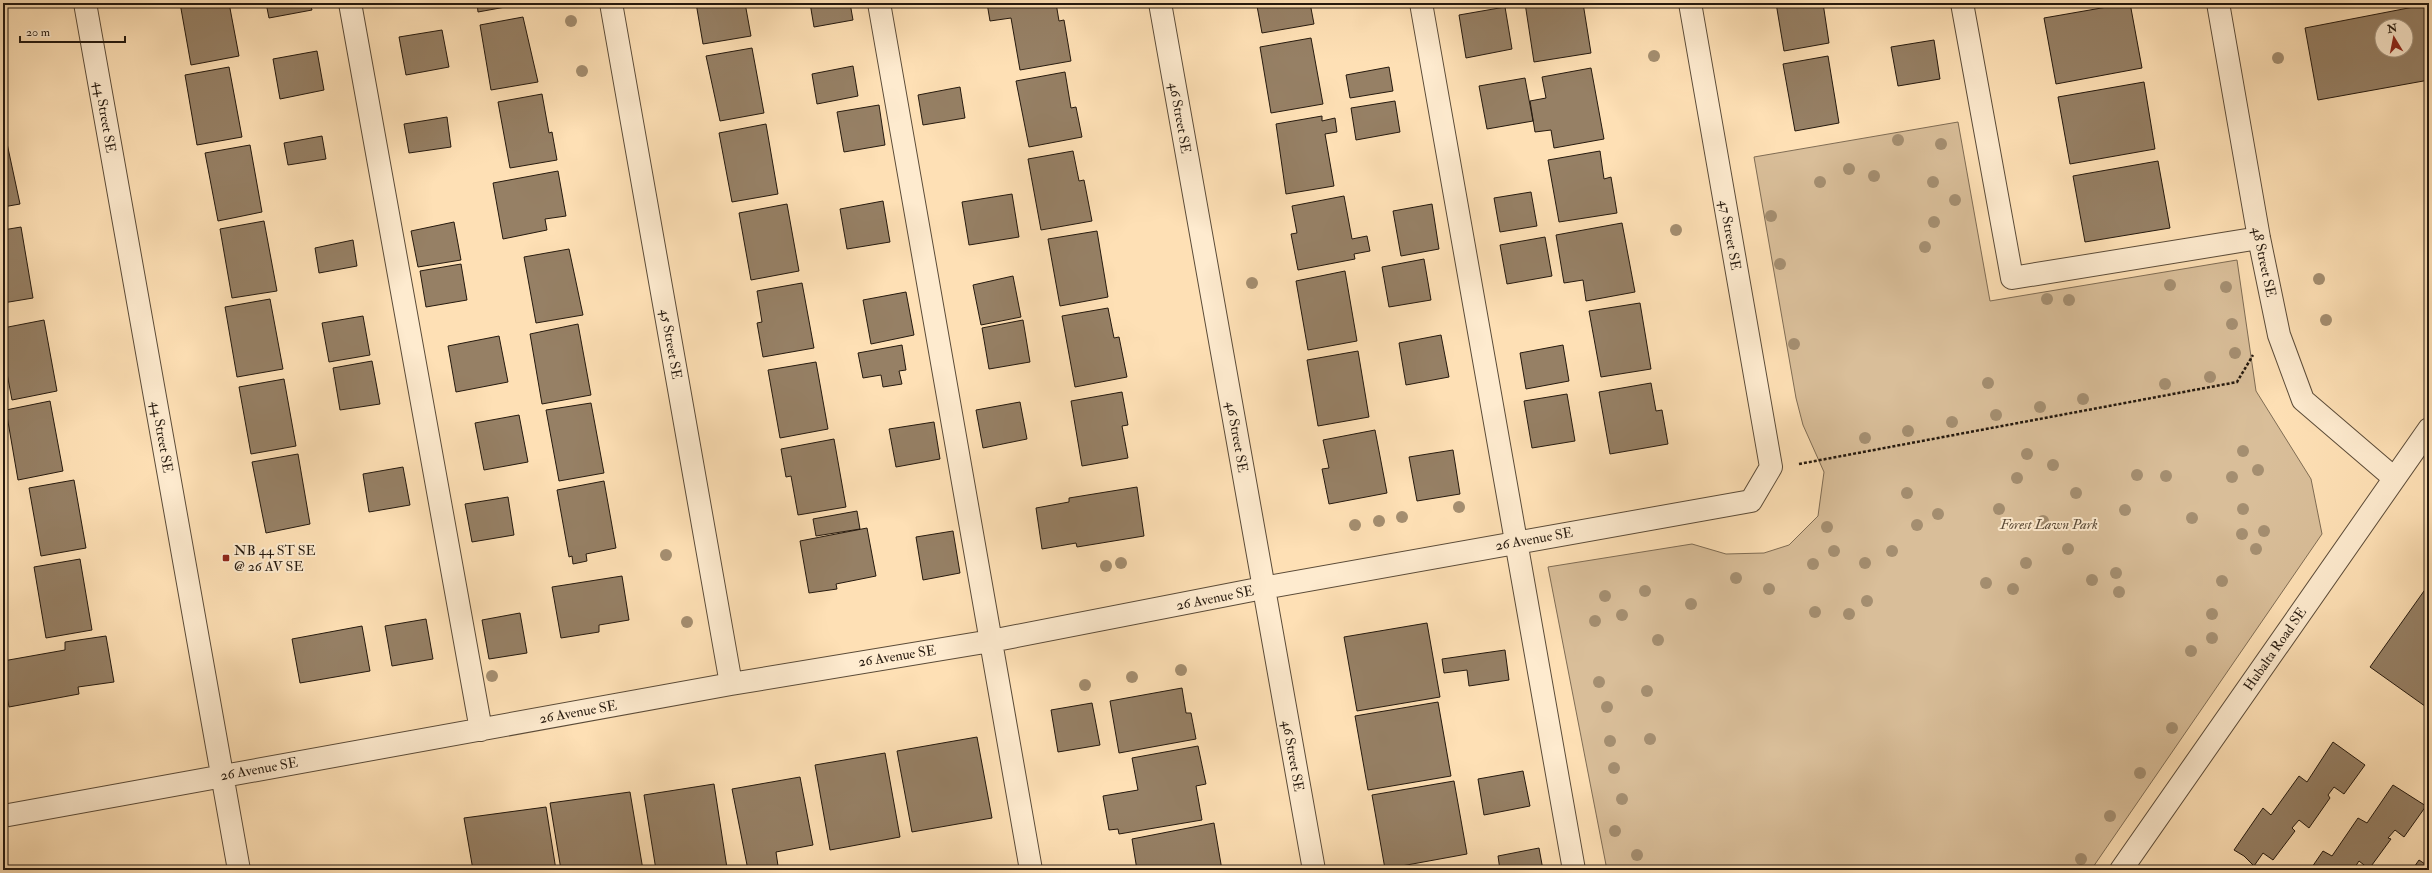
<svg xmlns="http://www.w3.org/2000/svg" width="2432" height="873" font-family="'IM FELL Double Pica',serif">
  <rect width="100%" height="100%" fill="#fee0b5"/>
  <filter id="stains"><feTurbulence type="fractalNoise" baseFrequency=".005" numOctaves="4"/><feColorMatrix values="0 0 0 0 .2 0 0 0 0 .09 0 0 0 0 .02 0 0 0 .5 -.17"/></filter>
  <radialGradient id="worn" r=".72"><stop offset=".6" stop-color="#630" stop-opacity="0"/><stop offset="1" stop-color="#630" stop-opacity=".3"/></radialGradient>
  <!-- green -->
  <path fill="#d9be99" stroke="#7f6c54" d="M1958,122L1990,301L2237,260L2256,391L2311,479L2322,534L2091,870H1607L1548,567L1692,544L1726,554L1764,553L1789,545L1818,516L1824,472L1803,425L1796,398L1754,157Z"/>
  <!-- building -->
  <path fill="#968065" stroke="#25190e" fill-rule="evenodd" d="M180,3H229L239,56L191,65Z
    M266,3H310L312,10L269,18Z
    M477,3H522V4L478,12Z
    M696,3H745L751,36L703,44Z
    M810,3H850L853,20L814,27Z
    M987,3H1056L1059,21L1064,20L1071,61L1020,70L1011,18L990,21Z
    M1250,3H1310L1314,24L1262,33L1257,6L1251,7Z
    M1525,3H1583L1591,53L1534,62Z
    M1776,3H1823L1829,43L1784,51Z
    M2042,3H2056L2043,5Z
    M2130,3L2142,68L2056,84L2044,18Z
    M2429,4V80L2318,100L2305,28ZM2382,26H2406V50H2382Z
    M1505,7L1512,49L1466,58L1459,15Z
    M523,17L538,82L491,90L480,25Z
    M442,30L449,67L406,75L399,37Z
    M1311,38L1323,104L1271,113L1260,47Z
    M1934,40L1940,79L1898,86L1891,47Z
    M752,48L764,113L720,121L706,56Z
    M317,51L324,90L280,99L273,59Z
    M1828,56L1839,123L1795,131L1783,64Z
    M853,66L858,96L817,104L812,74Z
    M229,67L242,137L197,145L185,75Z
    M1389,67L1393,91L1350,98L1346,75Z
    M1591,68L1604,139L1554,148L1551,130L1535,132L1530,101L1546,98L1542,77Z
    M1065,72L1071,108L1076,107L1082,137L1029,147L1016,81Z
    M1525,78L1533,121L1487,129L1479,86Z
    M2144,82L2155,149L2070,164L2058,97Z
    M960,87L965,118L923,125L918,95Z
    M542,94L549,133L552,132L557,160L510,168L498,102Z
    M1395,101L1400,132L1356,140L1351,108Z
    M879,105L885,145L844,152L837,112Z
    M1322,116V121L1335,118L1337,132L1325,134L1334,186L1286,194L1276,124Z
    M447,117L451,147L409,153L404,124Z
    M766,124L778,194L732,202L719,133Z
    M5,134L20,204L3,207V135Z
    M322,136L326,159L288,165L284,143Z
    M250,145L262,212L218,221L205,153Z
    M1073,151L1079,181L1084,180L1092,221L1041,230L1028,159Z
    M1600,151L1604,179L1611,177L1617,213L1559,222L1548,160Z
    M2158,161L2170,228L2085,242L2073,176Z
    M558,171L566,216L545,219L547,230L503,239L493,183Z
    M1531,192L1537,226L1500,232L1494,198Z
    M1012,194L1019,237L969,245L962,202Z
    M1344,196L1352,239L1367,236L1370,251L1354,254L1355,259L1298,270L1291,234L1297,233L1292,206Z
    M883,201L890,242L847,249L840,209Z
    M787,204L799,271L751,280L739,213Z
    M1432,204L1439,249L1401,256L1393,211Z
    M264,221L277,291L232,298L220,229Z
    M454,222L461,260L418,267L411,231Z
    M1622,223L1635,292L1586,301L1583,280L1564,283L1556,235Z
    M21,227L33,298L3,303V230Z
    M1097,231L1108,297L1060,306L1048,239Z
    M1545,237L1552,276L1507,284L1500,245Z
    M353,240L357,266L319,273L315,248Z
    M569,249L583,315L536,323L524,257Z
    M1424,259L1431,300L1389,307L1382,267Z
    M461,264L467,300L426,307L420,271Z
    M1345,271L1357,341L1308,350L1296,281Z
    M1013,276L1021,317L981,325L973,285Z
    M802,283L814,348L763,357L757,323L762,322L757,291Z
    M906,292L914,335L871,344L863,300Z
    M270,299L283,369L237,377L225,307Z
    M1640,303L1651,369L1601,377L1589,311Z
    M1108,308L1114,338L1119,337L1127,377L1075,387L1062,316Z
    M363,316L370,355L329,362L322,323Z
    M44,320L57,391L12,400L3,352V328Z
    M1023,320L1030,362L989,369L982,328Z
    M578,324L591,395L542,404L530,334Z
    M1441,335L1449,377L1406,385L1399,343Z
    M499,336L508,382L456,392L448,346Z
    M902,345L906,370L899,371L902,384L883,387L881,375L863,378L858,353Z
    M1563,345L1569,381L1526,389L1520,353Z
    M1358,351L1369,417L1318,426L1307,360Z
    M372,361L380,404L340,410L333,368Z
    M816,362L828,429L780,438L768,370Z
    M284,379L296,446L251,454L239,387Z
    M1651,383L1656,411L1662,410L1668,444L1610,454L1599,392Z
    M1122,392L1128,425L1122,426L1128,458L1082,466L1071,401Z
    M1567,394L1575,441L1532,448L1524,401Z
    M50,401L63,471L18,480L6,410Z
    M1020,402L1027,439L983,448L976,410Z
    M591,403L604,473L559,481L546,410Z
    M519,415L528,462L484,470L475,423Z
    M934,422L940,459L896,467L889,429Z
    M1375,430L1387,493L1329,504L1322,469L1329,468L1323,440Z
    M834,439L846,507L798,515L791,476L786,477L781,449Z
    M1453,450L1460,494L1417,501L1409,457Z
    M298,454L310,524L266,533L252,462Z
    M403,467L410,505L369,512L363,474Z
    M74,480L86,548L41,556L29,488Z
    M604,481L616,548L586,554L587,561L573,564L572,556L569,557L557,490Z
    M1137,487L1144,536L1077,547L1076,543L1042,549L1036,508L1069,502V498Z
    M508,497L514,535L472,542L465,504Z
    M857,511L860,529L816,536L813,519Z
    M867,528L876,576L836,584L837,589L809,593L800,541Z
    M953,531L960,573L923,580L916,537Z
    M80,559L92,630L46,638L34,567Z
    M622,576L629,620L599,625V632L561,638L552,587Z
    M2429,584V709L2370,667Z
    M520,613L527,653L489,659L482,620Z
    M426,619L433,659L392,666L385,626Z
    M1427,623L1440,697L1357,711L1344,637Z
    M362,626L370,671L300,683L292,639Z
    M106,636L114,682L78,687L79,694L9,707L3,675V661L65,650V642Z
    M1505,650L1509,680L1469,686L1467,670L1444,673L1442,659Z
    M1182,688L1186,713H1191L1196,739L1119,753L1110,701Z
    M1438,702L1451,776L1368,790L1355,716Z
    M1092,703L1100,745L1058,752L1051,710Z
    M977,737L992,818L912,832L897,751Z
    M2333,742L2365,765L2344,794L2334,787L2328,795L2330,798L2309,828L2299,820L2292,828L2295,831L2273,860L2263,853L2254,866L2244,856L2234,850L2263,808L2271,815L2299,776L2307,782Z
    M1198,746L1206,784L1196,786L1202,820L1119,834L1118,829L1109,830L1103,796L1138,790L1132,758Z
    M885,753L900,837L830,850L815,765Z
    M1523,771L1530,806L1484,815L1478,779Z
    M800,777L813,845L776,852L778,866L748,870L732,789Z
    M1454,781L1467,854L1385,869L1372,795Z
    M714,784L727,868L656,870L644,795Z
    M2393,785L2426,806L2404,837L2395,830L2388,838L2391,839L2369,869L2359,861L2353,870H2310L2323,851L2332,856L2358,818L2367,823Z
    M630,792L643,870H561L550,803Z
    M546,807L556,870H473L464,818Z
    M1214,823L1222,870H1137L1132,839Z
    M1539,848L1543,870H1500L1498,856Z
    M2419,860L2428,866L2429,865V870H2412Z
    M956,866L957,870H935Z
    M1463,866L1464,870H1439Z"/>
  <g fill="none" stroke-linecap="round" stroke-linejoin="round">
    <!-- minor casing -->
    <g stroke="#5b4b38" stroke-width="24">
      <path id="minor" d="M85,3L239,870
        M350,3L481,730
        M611,3L731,684
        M879,3L1031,870
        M1160,3L1314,870
        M1421,3L1574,870
        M1962,3L2012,278L2259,238
        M2218,3L2259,238L2279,335L2303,400L2394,478
        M3,816L731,684L991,641L1263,588L1751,501L1771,467L1690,3
        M2121,870L2429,429"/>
    </g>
    <!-- path -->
    <path stroke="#25190e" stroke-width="2.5" stroke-dasharray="3 2" stroke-linecap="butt" d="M1799,464L2237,382L2253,355"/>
    <!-- minor -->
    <use href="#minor" stroke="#feebcf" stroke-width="22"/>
  </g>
  <!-- trees -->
  <g fill="#a48e70">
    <circle cx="571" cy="21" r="6"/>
    <circle cx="1654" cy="56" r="6"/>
    <circle cx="2278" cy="58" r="6"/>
    <circle cx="582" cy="71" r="6"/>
    <circle cx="1898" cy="140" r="6"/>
    <circle cx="1941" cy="144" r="6"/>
    <circle cx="1849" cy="169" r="6"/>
    <circle cx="1874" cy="176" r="6"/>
    <circle cx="1820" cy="182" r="6"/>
    <circle cx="1933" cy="182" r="6"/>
    <circle cx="1955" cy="200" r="6"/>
    <circle cx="1771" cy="216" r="6"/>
    <circle cx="1934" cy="222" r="6"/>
    <circle cx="1676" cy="230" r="6"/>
    <circle cx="1925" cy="247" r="6"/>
    <circle cx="1780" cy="264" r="6"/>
    <circle cx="2319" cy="279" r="6"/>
    <circle cx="1252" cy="283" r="6"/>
    <circle cx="2170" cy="285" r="6"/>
    <circle cx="2226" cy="287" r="6"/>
    <circle cx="2047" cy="299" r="6"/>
    <circle cx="2069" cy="300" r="6"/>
    <circle cx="2326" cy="320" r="6"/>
    <circle cx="2232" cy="324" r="6"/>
    <circle cx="1794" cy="344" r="6"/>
    <circle cx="2235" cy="353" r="6"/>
    <circle cx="2210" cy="377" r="6"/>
    <circle cx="1988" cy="383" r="6"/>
    <circle cx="2165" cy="384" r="6"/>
    <circle cx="2083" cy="399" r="6"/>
    <circle cx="2040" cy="407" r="6"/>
    <circle cx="1996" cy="415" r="6"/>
    <circle cx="1952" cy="422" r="6"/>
    <circle cx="1908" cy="431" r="6"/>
    <circle cx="1865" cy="438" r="6"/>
    <circle cx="2243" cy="451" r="6"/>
    <circle cx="2027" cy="454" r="6"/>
    <circle cx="2053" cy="465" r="6"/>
    <circle cx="2258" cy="470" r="6"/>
    <circle cx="2137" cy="475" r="6"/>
    <circle cx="2166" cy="476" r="6"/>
    <circle cx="2232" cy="477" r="6"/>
    <circle cx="2017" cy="478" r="6"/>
    <circle cx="1907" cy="493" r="6"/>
    <circle cx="2076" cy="493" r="6"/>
    <circle cx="1459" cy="507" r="6"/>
    <circle cx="1999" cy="509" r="6"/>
    <circle cx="2243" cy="509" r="6"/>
    <circle cx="2125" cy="510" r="6"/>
    <circle cx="1938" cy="514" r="6"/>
    <circle cx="1402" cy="517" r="6"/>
    <circle cx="2192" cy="518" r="6"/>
    <circle cx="1379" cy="521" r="6"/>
    <circle cx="2043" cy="521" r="6"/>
    <circle cx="1355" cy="525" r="6"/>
    <circle cx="1917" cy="525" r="6"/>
    <circle cx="1827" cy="527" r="6"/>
    <circle cx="2264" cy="531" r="6"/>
    <circle cx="2242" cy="534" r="6"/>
    <circle cx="2068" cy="549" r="6"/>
    <circle cx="2256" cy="549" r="6"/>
    <circle cx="1834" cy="551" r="6"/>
    <circle cx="1892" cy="551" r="6"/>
    <circle cx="666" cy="555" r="6"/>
    <circle cx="1121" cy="563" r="6"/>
    <circle cx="1865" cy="563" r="6"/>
    <circle cx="2026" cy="563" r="6"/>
    <circle cx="1813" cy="564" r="6"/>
    <circle cx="1106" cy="566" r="6"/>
    <circle cx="2116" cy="573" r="6"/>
    <circle cx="1736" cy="578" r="6"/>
    <circle cx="2092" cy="580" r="6"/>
    <circle cx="2222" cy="581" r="6"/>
    <circle cx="1986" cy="583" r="6"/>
    <circle cx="1769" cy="589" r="6"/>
    <circle cx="2013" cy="589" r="6"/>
    <circle cx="1645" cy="591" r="6"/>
    <circle cx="2119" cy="592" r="6"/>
    <circle cx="1605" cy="596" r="6"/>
    <circle cx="1867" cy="601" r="6"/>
    <circle cx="1691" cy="604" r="6"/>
    <circle cx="1815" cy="612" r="6"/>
    <circle cx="1849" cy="614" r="6"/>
    <circle cx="2212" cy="614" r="6"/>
    <circle cx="1622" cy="615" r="6"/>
    <circle cx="1595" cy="621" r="6"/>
    <circle cx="687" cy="622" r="6"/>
    <circle cx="2212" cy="638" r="6"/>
    <circle cx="1658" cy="640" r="6"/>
    <circle cx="2191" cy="651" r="6"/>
    <circle cx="1181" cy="670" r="6"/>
    <circle cx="492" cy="676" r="6"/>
    <circle cx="1132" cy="677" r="6"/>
    <circle cx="1599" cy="682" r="6"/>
    <circle cx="1085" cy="685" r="6"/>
    <circle cx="1647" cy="691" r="6"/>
    <circle cx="1607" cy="707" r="6"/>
    <circle cx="2172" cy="728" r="6"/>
    <circle cx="1650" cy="739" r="6"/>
    <circle cx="1610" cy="741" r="6"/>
    <circle cx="1614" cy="768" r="6"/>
    <circle cx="2140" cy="773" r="6"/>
    <circle cx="1622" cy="799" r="6"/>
    <circle cx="2110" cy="816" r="6"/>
    <circle cx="1615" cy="831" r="6"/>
    <circle cx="1637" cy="855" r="6"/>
    <circle cx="2081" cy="859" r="6"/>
  </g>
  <!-- markers -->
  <rect fill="#8f2418" stroke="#feebcf" stroke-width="1.5" x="222" y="554" width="8" height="8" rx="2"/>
  <g text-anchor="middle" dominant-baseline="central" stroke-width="4" stroke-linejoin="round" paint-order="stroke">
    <!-- street labels -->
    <g font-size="14" fill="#25190e" stroke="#feebcf">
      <text transform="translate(105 117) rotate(80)">44 Street SE</text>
      <text transform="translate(1180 118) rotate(80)">46 Street SE</text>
      <text transform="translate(1730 235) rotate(80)">47 Street SE</text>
      <text transform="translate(2264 262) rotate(78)">48 Street SE</text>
      <text transform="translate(671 344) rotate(80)">45 Street SE</text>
      <text transform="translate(162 437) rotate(80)">44 Street SE</text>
      <text transform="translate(1237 437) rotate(80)">46 Street SE</text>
      <text transform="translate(1534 539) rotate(-10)">26 Avenue SE</text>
      <text transform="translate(1215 598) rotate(-11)">26 Avenue SE</text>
      <text transform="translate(2275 649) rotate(-55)">Hubalta Road SE</text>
      <text transform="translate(897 656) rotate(-9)">26 Avenue SE</text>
      <text transform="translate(578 712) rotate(-10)">26 Avenue SE</text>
      <text transform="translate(1293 756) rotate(80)">46 Street SE</text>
      <text transform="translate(259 769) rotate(-10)">26 Avenue SE</text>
    </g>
    <!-- park labels -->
    <g font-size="14" font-style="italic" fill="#5b4b38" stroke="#feebcf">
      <text x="2049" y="524">Forest Lawn Park</text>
    </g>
    <!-- poi labels -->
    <g font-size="14" fill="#25190e" stroke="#feebcf" text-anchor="start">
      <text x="234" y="550">NB 44 ST SE<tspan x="234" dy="16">@ 26 AV SE</tspan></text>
    </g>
  </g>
  <!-- margin -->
  <rect width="2432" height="873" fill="none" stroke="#fee0b5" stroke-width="16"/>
  <rect x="4" y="4" width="2424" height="865" fill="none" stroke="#25190e" stroke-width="2"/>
  <rect x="8" y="8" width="2416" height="857" fill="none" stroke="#25190e"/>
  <!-- north arrow -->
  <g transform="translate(2394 38) rotate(350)"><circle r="19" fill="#feebcf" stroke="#a79782"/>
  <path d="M0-3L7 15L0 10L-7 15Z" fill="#8f2418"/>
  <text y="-6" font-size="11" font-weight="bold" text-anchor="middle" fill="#25190e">N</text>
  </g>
  <!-- scale -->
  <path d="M20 36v6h105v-6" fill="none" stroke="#25190e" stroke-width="2"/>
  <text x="26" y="36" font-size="12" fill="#25190e" stroke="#feebcf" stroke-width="3" paint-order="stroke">20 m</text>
  <rect width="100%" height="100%" filter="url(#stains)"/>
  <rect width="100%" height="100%" fill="url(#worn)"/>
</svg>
